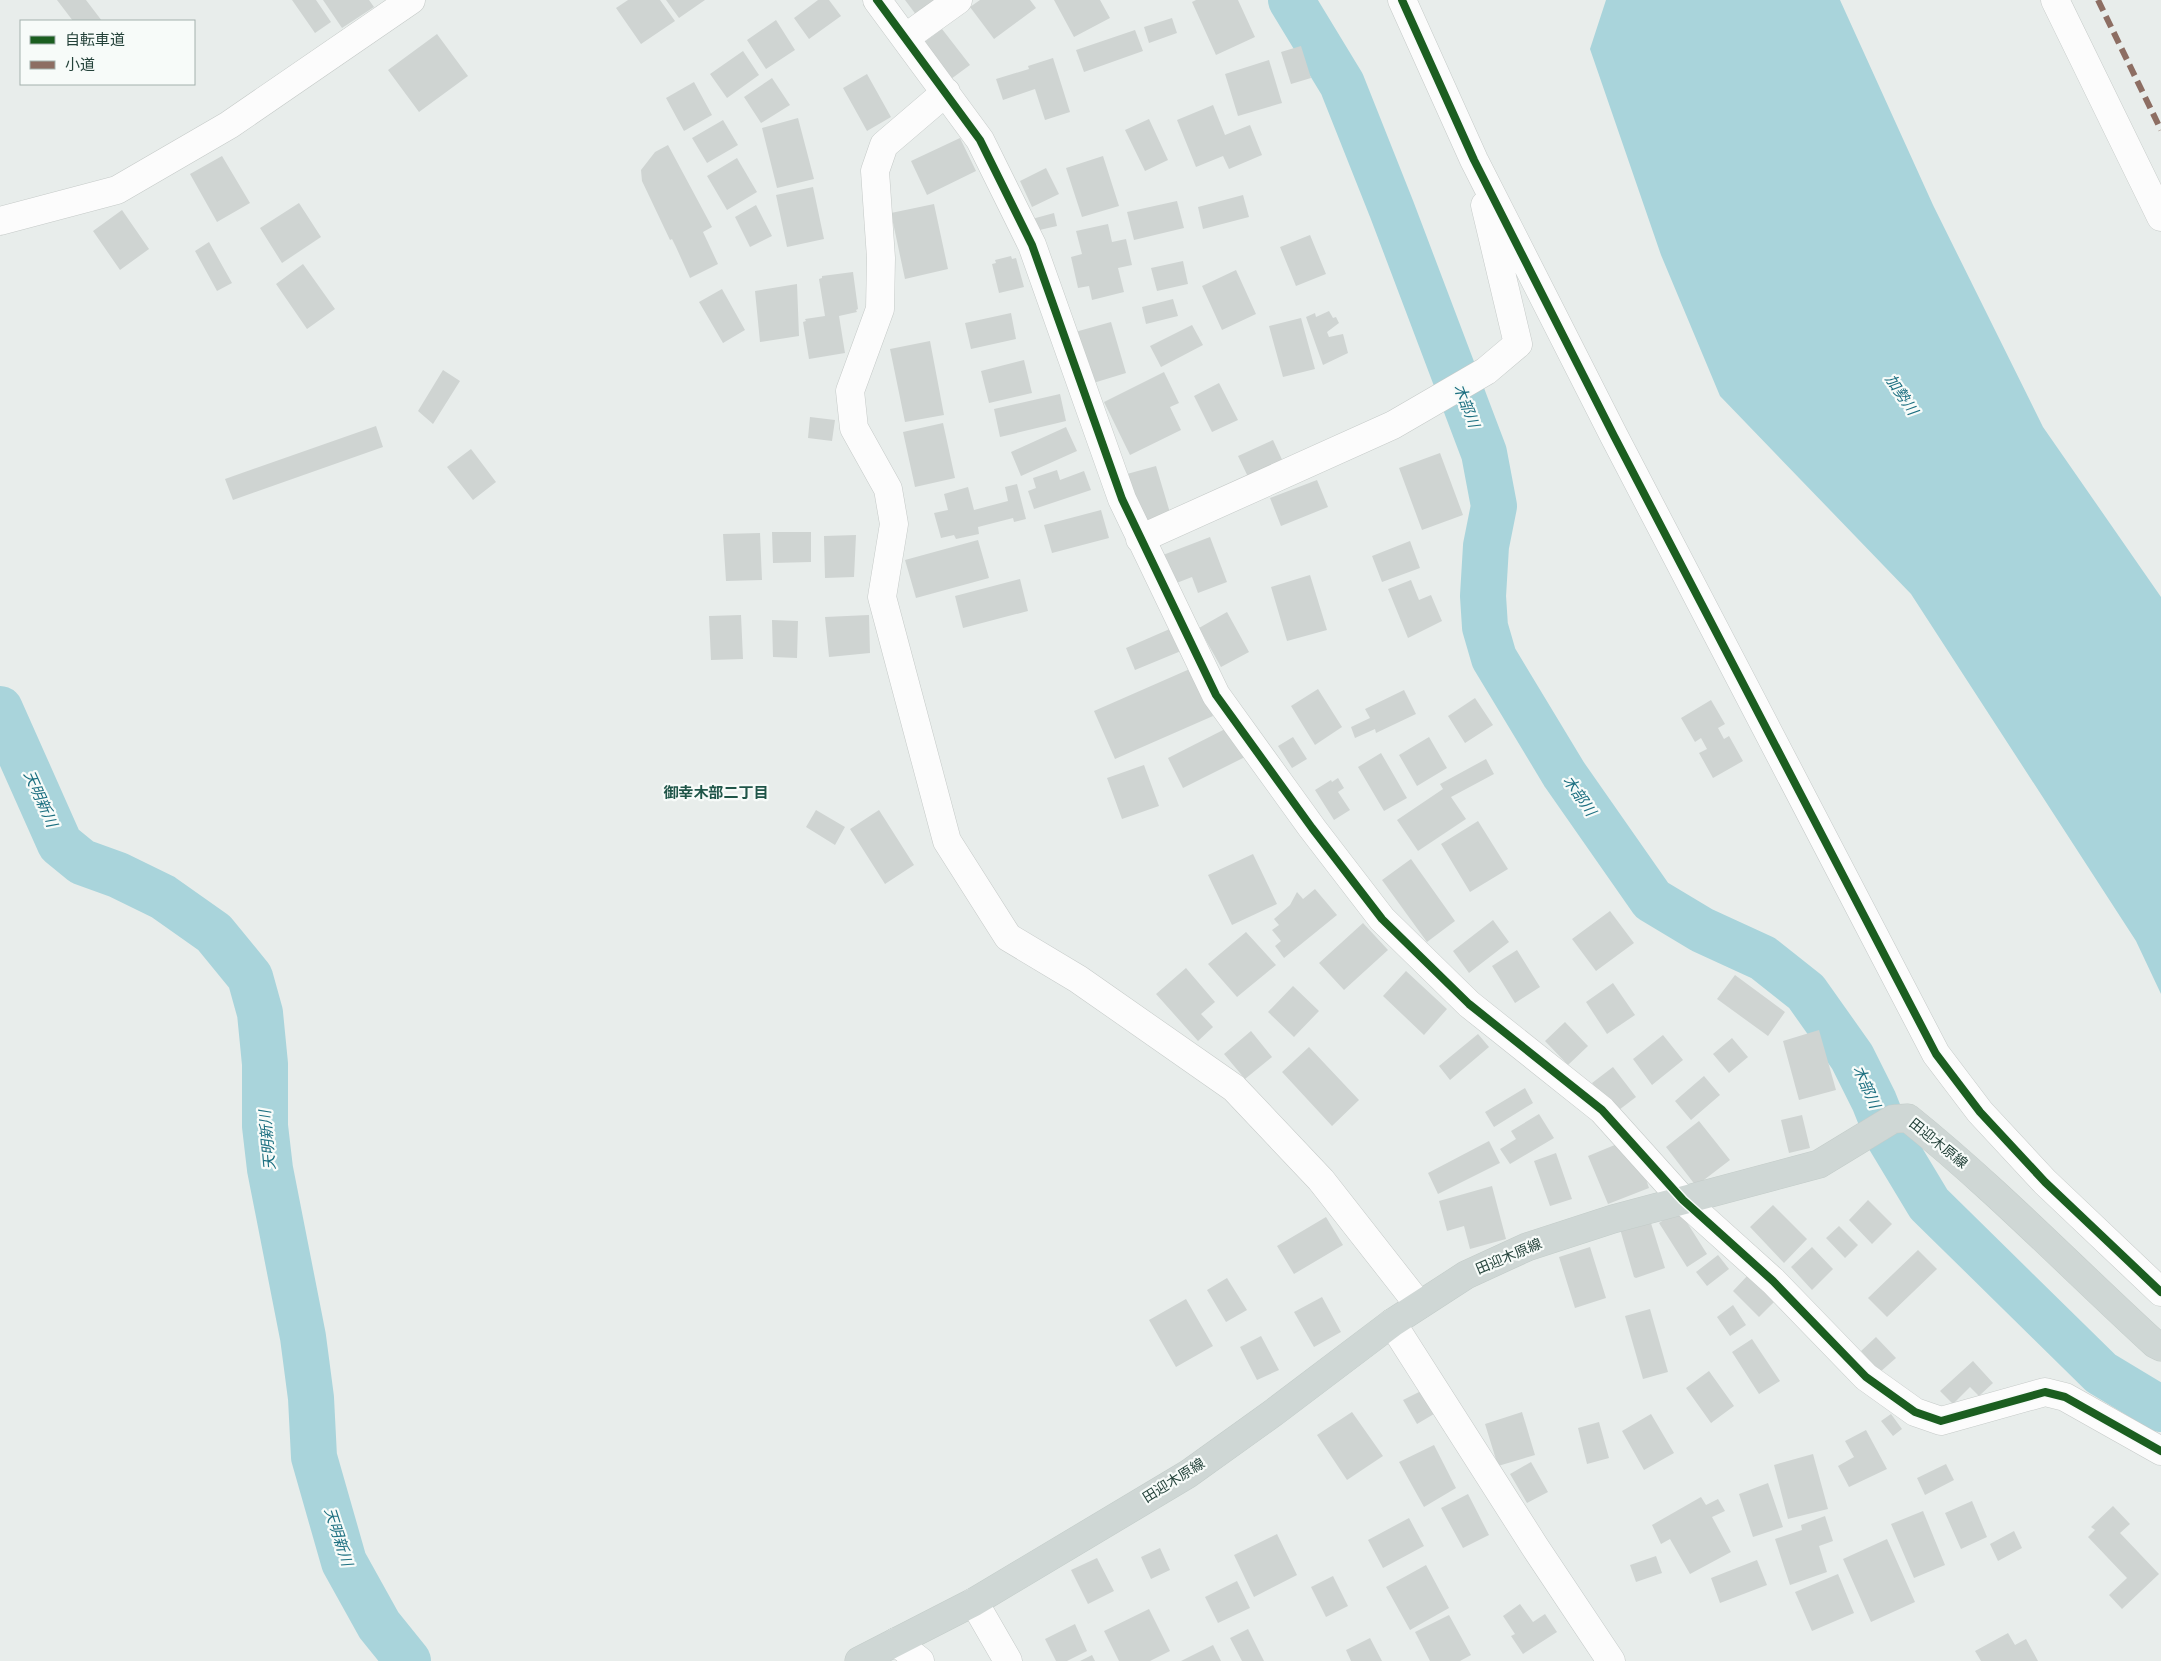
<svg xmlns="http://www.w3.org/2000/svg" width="2161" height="1661" font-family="'Source Sans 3','Noto Sans JP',sans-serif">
  <rect width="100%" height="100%" fill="#e8edeb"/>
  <!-- water -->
  <path fill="#a9d4db" d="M1606,0H1840L1933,205L2043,427L2161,597V994L2136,941L1911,594L1720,396L1661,255L1590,49Z"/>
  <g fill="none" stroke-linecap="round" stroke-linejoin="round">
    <!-- river -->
    <path stroke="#a9d4db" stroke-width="46" d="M1291,0L1342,84L1392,210L1484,453L1494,506L1486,546L1483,596L1485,627L1494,658L1564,774L1652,900L1702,930L1763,958L1806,992L1852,1057L1874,1101L1888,1136L1929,1204L2101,1373L2161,1409
      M0,709L60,844L82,862L118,875L163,897L214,933L250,977L260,1013L265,1064V1126L270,1169L303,1337L311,1398L314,1457L344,1562L379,1625L408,1661"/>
  </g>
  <!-- building -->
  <path fill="#cfd4d2" d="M57,0H86L102,21H73Z
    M292,0H316L331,22L315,33Z
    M323,0H369L374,7L342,28Z
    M628,0H660L675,21L641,44L616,8Z
    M666,0H705L679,18Z
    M818,0H829L841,16L809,39L794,18Z
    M905,0H938L917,16Z
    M980,0H1030L1036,8L994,39L970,7Z
    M1054,0H1100L1110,18L1074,37Z
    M1196,0H1238L1255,37L1216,55L1192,2Z
    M1172,18L1177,33L1149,43L1144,27Z
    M776,20L795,50L766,69L747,40Z
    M942,29L970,65L951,79L923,43Z
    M1135,30L1143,51L1084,72L1076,50Z
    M437,34L468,76L419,112L388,70Z
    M1301,46L1311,78L1291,84L1281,52Z
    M743,51L759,75L727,98L710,74Z
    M1053,58L1070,112L1045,120L1035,89L1003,100L996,79L1029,69L1028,66Z
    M1269,60L1282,103L1238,116L1225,74Z
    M867,74L891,117L867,131L843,88Z
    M772,78L790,105L761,123L744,97Z
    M694,82L712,115L684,131L666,98Z
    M1213,105L1225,135L1250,125L1262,155L1229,169L1223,156L1196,167L1177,120Z
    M798,118L814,179L777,188L762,128Z
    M1149,119L1168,160L1145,171L1125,130Z
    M723,120L738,145L707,163L692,138Z
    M960,138L976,171L927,195L911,161Z
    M668,145L712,227L703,232L718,264L690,278L676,247L672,239L670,240L642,181L641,170L655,152Z
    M222,156L250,203L217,222L190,174Z
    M1103,156L1119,206L1082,217L1066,168Z
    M737,158L757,192L727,210L707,176Z
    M1046,168L1059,194L1032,207L1020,181Z
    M813,187L824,239L787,247L776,195Z
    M1243,195L1249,217L1203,229L1198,207Z
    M1177,201L1184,228L1134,240L1127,212Z
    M299,203L321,237L282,263L260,228Z
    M934,204L948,269L905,279L891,213Z
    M756,205L772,236L750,247L735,217Z
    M122,210L149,249L120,270L93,231Z
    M1054,213L1057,226L1035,231L1032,219Z
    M1108,224L1112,242L1126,239L1132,265L1118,268L1124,292L1092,300L1089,286L1078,288L1071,257L1082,254L1076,231Z
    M1310,235L1326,274L1296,286L1280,247Z
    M209,242L232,283L217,291L195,251Z
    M1011,256L1012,259L1016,258L1024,287L999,293L992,264L996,263L995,260Z
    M1183,261L1188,284L1157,291L1151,268Z
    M303,264L335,309L307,329L276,284Z
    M1236,270L1256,314L1222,330L1202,286Z
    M853,272L858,309L856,310L857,312L839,316L845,353L809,359L803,322L806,321L805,319L825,316L819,279L822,278V276Z
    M797,284L799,336L760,342L755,291Z
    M722,289L745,330L723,343L699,302Z
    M1173,299L1178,316L1146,324L1142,307Z
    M1329,311L1333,318L1336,317L1339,323L1327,332L1329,337L1343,334L1348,353L1323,365L1306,317L1315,313L1316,317Z
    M1011,313L1016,339L971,349L965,323Z
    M1301,318L1315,369L1283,377L1269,326Z
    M1111,322L1126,373L1090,384L1075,332Z
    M1192,325L1203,345L1161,367L1150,346Z
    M930,341L944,415L905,422L890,349Z
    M1024,360L1032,393L989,403L981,371Z
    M443,370L460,381L433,424L418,411Z
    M1164,372L1179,403L1170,407L1181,430L1130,455L1104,402Z
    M1219,383L1238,420L1212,432L1194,396Z
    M1060,394L1066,421L1000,437L994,409Z
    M810,417L835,420L832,441L808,438Z
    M943,423L955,478L915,487L903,432Z
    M376,426L383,447L233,500L225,479Z
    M1066,427L1077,451L1021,476L1011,452Z
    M1273,440L1285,466L1251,483L1238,456Z
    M471,449L496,482L473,500L447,467Z
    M1440,453L1463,515L1422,530L1399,468Z
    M1156,466L1171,516L1141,524L1127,474Z
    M1057,470L1060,480L1084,471L1091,490L1034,509L1028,491L1036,488L1033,478Z
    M1317,480L1328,507L1281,526L1270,498Z
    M1017,484L1026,519L1014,522L1013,518L978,527L979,534L956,539L954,535L941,538L934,513L948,510L944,494L968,487L974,510L1008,501L1005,487Z
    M1101,510L1109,538L1052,553L1044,525Z
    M772,532H811V562L773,563Z
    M760,533L762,580L726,581L723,534Z
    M856,535L854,577L825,578L824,536Z
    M1210,537L1227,582L1198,593L1192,577L1174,584L1163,555Z
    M978,540L989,578L916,598L905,560Z
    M1410,541L1420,568L1382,582L1372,556Z
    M1310,575L1327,630L1287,641L1271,587Z
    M1020,579L1028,611L963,628L955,596Z
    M1411,580L1419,600L1431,595L1442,621L1408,638L1388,589Z
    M1227,612L1249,652L1221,667L1199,628Z
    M741,615L743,659L711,660L709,616Z
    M869,615L870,653L829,657L825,617Z
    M772,620L798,621L797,658L773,657Z
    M1172,628L1181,651L1135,670L1126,648Z
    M1192,668L1213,716L1115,759L1094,711Z
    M1318,689L1342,727L1315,745L1291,706Z
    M1404,690L1416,714L1376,733L1375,729L1355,738L1351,727L1370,718L1365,709Z
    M1475,698L1493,725L1465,743L1448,716Z
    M1711,700L1725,724L1718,728L1724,739L1729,736L1743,761L1713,778L1699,753L1707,749L1701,738L1695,742L1681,718Z
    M1231,726L1247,756L1183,788L1168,758Z
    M1293,737L1307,759L1292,768L1278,746Z
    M1429,737L1447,768L1417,786L1399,755Z
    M1381,753L1407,798L1384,811L1358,767Z
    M1486,759L1494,774L1451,797L1466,819L1418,851L1397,820L1443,789L1440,784Z
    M1144,765L1159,806L1122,819L1107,778Z
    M1338,778L1344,788L1338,792L1350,810L1334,820L1315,790L1331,780L1332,782Z
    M816,810L845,827L835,845L806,827Z
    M879,810L914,865L885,884L850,829Z
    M1478,821L1508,869L1470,892L1441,844Z
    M1253,854L1277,904L1232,925L1208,875Z
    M1411,859L1455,921L1427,942L1382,880Z
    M1315,889L1337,915L1284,958L1275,946L1281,941L1272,930L1279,925L1274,919L1290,905L1297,892L1303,899Z
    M1610,911L1634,943L1596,971L1572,939Z
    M1493,920L1509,942L1469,973L1453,951Z
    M1363,923L1388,950L1344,990L1319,963Z
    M1246,932L1276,965L1237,997L1208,964Z
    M1517,950L1540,987L1515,1003L1492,966Z
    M1186,968L1215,1002L1201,1014L1213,1027L1198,1041L1156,994Z
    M1406,971L1447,1009L1424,1035L1383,996Z
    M1735,975L1785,1012L1768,1036L1717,999Z
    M1613,983L1635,1015L1607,1034L1586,1002Z
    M1293,986L1319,1011L1294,1037L1268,1012Z
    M1565,1022L1588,1046L1568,1065L1545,1041Z
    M1819,1030L1836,1090L1799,1100L1783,1041Z
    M1251,1031L1272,1057L1245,1079L1224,1054Z
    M1478,1034L1489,1047L1450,1080L1439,1066Z
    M1663,1035L1683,1060L1652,1085L1633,1059Z
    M1732,1038L1748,1057L1729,1073L1713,1054Z
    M1309,1047L1359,1100L1332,1126L1282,1072Z
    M1613,1067L1636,1097L1615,1113L1592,1083Z
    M1704,1076L1720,1095L1691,1120L1675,1101Z
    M1525,1088L1533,1103L1494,1127L1485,1112Z
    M1539,1114L1554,1138L1510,1164L1500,1149L1516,1139L1511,1131Z
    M1802,1115L1810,1148L1789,1153L1781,1120Z
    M1699,1121L1730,1160L1696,1186L1666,1147Z
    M1489,1141L1500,1163L1438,1194L1428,1173Z
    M1622,1142L1639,1159L1649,1188L1608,1204L1588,1156Z
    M1556,1153L1572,1199L1550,1206L1534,1161Z
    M1492,1186L1506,1239L1470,1249L1464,1226L1447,1231L1439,1201Z
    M1868,1200L1892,1224L1872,1244L1849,1220Z
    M1773,1205L1807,1239L1784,1263L1750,1227Z
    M1679,1210L1707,1254L1687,1267L1659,1223Z
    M1326,1217L1343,1245L1294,1274L1277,1246Z
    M1650,1220L1665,1268L1636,1278L1634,1277L1620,1229Z
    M1839,1226L1858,1245L1845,1258L1826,1238Z
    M1590,1247L1606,1298L1575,1308L1559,1257Z
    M1812,1247L1833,1269L1812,1290L1791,1267Z
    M1918,1250L1937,1269L1887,1317L1868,1298Z
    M1718,1255L1729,1269L1707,1286L1696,1272Z
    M1749,1274L1776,1300L1759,1317L1733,1291Z
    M1227,1278L1247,1310L1226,1322L1207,1290Z
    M1322,1297L1341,1332L1314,1347L1294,1312Z
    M1186,1299L1213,1346L1176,1367L1149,1320Z
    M1733,1305L1746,1325L1730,1336L1717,1317Z
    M1650,1309L1668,1372L1643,1379L1625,1316Z
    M1261,1336L1279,1370L1257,1380L1240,1347Z
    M1876,1337L1896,1358L1880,1372L1861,1351Z
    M1752,1339L1780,1381L1759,1394L1732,1352Z
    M1973,1361L1993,1383L1979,1396L1970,1387L1953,1404L1940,1391Z
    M1709,1371L1734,1406L1711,1423L1686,1388Z
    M1427,1388L1439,1411L1417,1424L1403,1400Z
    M1352,1412L1383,1456L1347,1480L1317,1435Z
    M1522,1412L1535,1455L1498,1466L1485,1424Z
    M1651,1414L1674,1453L1644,1470L1622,1431Z
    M1891,1414L1902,1429L1893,1436L1881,1421Z
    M1599,1422L1609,1458L1587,1464L1578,1428Z
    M1866,1430L1887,1469L1849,1487L1838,1466L1854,1457L1845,1441Z
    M1434,1445L1456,1488L1424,1507L1399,1462Z
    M1813,1454L1828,1509L1788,1519L1774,1465Z
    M1531,1462L1548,1492L1527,1503L1510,1474Z
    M1946,1464L1954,1480L1925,1495L1917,1478Z
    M1768,1483L1783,1527L1753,1537L1739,1494Z
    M1468,1494L1489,1535L1463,1548L1441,1508Z
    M1701,1497L1706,1505L1718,1499L1725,1511L1712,1517L1731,1552L1690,1574L1670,1539L1661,1544L1652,1525Z
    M1972,1501L1987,1537L1961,1549L1945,1513Z
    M2113,1506L2130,1524L2120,1533L2159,1574L2122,1609L2109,1595L2127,1578L2088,1537L2095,1530L2091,1527Z
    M1923,1511L1945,1565L1914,1578L1891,1524Z
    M1825,1516L1833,1541L1819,1546L1827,1572L1790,1585L1775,1539L1802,1530L1801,1525Z
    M1409,1518L1424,1546L1383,1568L1368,1540Z
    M2014,1531L2022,1548L1998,1561L1990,1544Z
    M1277,1534L1297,1575L1254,1597L1234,1555Z
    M1887,1539L1915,1602L1871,1622L1843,1559Z
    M1160,1548L1170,1570L1151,1579L1141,1557Z
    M1656,1556L1662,1573L1636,1582L1630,1565Z
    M1097,1558L1114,1591L1088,1604L1071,1570Z
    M1757,1560L1767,1585L1720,1603L1711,1578Z
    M1426,1565L1449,1608L1410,1630L1386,1587Z
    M1838,1574L1854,1613L1812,1631L1795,1592Z
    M1333,1576L1348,1606L1326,1617L1311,1587Z
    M1237,1581L1250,1608L1218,1623L1205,1597Z
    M1520,1604L1533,1622L1545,1614L1557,1632L1523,1654L1511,1636L1515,1634L1503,1616Z
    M1149,1609L1170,1651L1150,1661H1119L1104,1631Z
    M1449,1615L1471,1655L1460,1661H1430L1415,1632Z
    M1075,1624L1087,1651L1067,1661H1056L1045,1639Z
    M1248,1629L1264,1661H1242L1230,1638Z
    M2008,1633L2015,1645L2026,1639L2038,1661H1981L1975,1651Z
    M1370,1638L1382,1661H1351L1346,1650Z
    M1213,1645L1221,1661H1181Z
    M1092,1655L1095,1661H1080Z"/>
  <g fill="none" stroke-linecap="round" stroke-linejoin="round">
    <!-- minor casing -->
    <g stroke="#c5cac8" stroke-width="29">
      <path id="minor" d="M877,0L980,140L1032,245L1122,499L1216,695L1312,828L1382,919L1469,1004L1602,1110L1683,1200L1773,1281L1866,1377L1915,1412L1941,1421L2045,1392L2065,1397L2161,1451
        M1402,0L1474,160L1614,436L1936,1054L1980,1112L2045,1182L2161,1292
        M2055,0L2161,217
        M905,38L958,0
        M946,92L884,145L875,171L881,258L880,309L850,391L854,428L888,489L894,524L882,597L947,841L1008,937L1078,979L1234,1088L1321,1180L1419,1305
        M0,221L117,190L229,125L411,0
        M1140,539L1393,425L1486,371L1518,344L1485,205
        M1392,1323L1535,1547L1611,1661
        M974,1602L1008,1661
        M896,1642L920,1661"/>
    </g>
    <!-- major casing -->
    <g stroke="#c3ccc9" stroke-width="29">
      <path id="major" d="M859,1661L974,1602L1188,1474L1273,1413L1392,1323L1466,1275L1527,1247L1613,1219L1819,1164L1893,1119L1908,1118C1995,1188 2073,1269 2155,1344L2161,1347"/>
    </g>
    <!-- minor -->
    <use href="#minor" stroke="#fcfcfc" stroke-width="28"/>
    <!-- major -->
    <use href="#major" stroke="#cfd7d5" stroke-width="28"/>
    <!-- quiet -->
    <path stroke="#8d6e63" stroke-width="6" stroke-dasharray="12 6" stroke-linecap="butt" d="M2098,0L2161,130"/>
    <!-- cycleway casing -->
    <g stroke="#f7fbf9" stroke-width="11">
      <path id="cycleway" d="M877,0L980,140L1032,245L1122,499L1216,695L1312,828L1382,919L1469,1004L1602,1110L1683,1200L1773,1281L1866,1377L1915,1412L1941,1421L2045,1392L2065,1397L2161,1451
        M1402,0L1474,160L1614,436L1936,1054L1980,1112L2045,1182L2161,1292"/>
    </g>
    <!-- cycleway -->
    <use href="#cycleway" stroke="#1b5e20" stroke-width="8"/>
  </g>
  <g text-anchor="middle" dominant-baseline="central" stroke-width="4.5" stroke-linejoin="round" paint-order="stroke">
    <!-- street labels -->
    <g font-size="14" fill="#24423a" stroke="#f7fbf9">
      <text transform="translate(1938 1144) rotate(39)">田迎木原線</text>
      <text transform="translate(1509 1257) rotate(-23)">田迎木原線</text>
      <text transform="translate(1174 1481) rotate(-32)">田迎木原線</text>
    </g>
    <!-- water labels -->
    <g font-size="15" font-style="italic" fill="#1c6f80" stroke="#f7fbf9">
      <text transform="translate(1901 395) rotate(56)">加勢川</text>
      <text transform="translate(1466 406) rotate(69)">木部川</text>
      <text transform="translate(1579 796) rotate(55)">木部川</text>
      <text transform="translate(40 799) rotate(66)">天明新川</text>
      <text transform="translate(1866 1087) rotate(66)">木部川</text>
      <text transform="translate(268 1140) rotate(-95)">天明新川</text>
      <text transform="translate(338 1537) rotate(72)">天明新川</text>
    </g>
    <!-- neighbourhood labels -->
    <g font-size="15" font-weight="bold" fill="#1f5548" stroke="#f7fbf9">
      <text x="716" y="793">御幸木部二丁目</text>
    </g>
  </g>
  <!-- legend -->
  <rect x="20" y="20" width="175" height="65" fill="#f7fbf9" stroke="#a3b1ad"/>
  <rect x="30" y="36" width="25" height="8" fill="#1b5e20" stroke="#a3b1ad"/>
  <text x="65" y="45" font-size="15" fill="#24423a">自転車道</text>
  <rect x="30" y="61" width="25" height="8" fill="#8d6e63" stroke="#a3b1ad"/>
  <text x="65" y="70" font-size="15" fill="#24423a">小道</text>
</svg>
